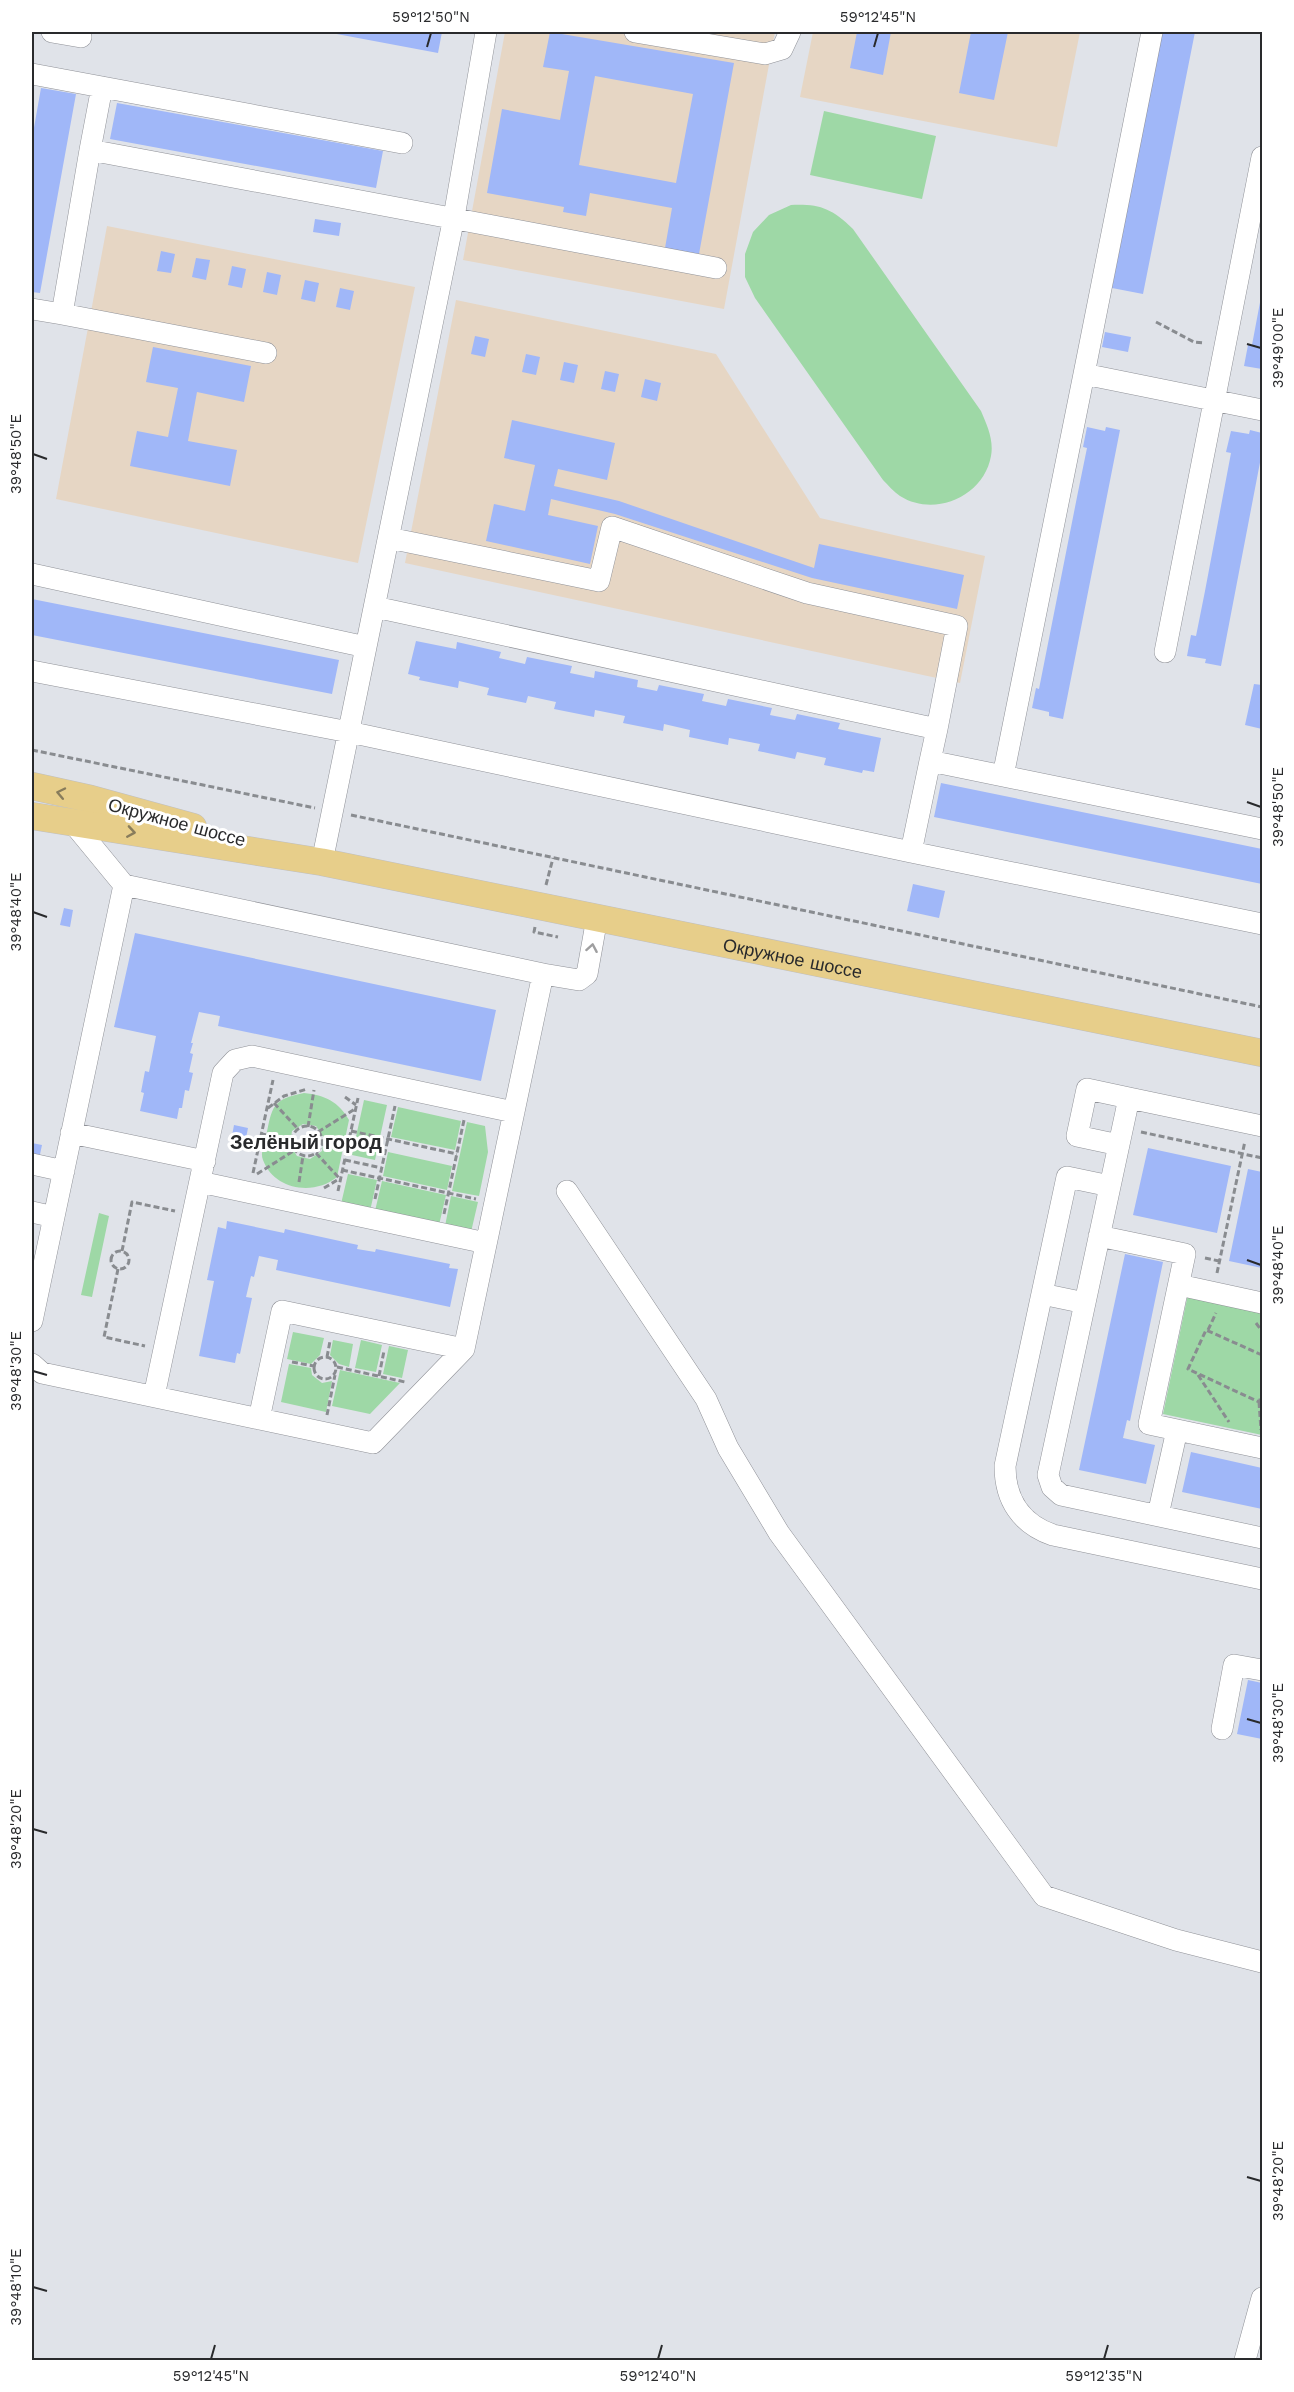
<svg xmlns="http://www.w3.org/2000/svg" width="1294" height="2392" font-family="'Work Sans',sans-serif">
  <rect width="100%" height="100%" fill="#e0e3e9"/>
  <!-- education -->
  <path fill="#e6d6c4" d="M505,32H775L724,309L463,260Z
    M813,32H1080L1057,147L800,97Z
    M107,226L415,287L358,563L56,499Z
    M456,300L716,354L820,518L985,556L960,683L405,563Z"/>
  <!-- green -->
  <path fill="#9ed8a6" fill-rule="evenodd" d="M824,111L936,136L922,199L810,175Z
    M791,205C820,204 831,208 853,229L981,411C987,425 994,440 991,456C984,496 935,518 900,496C894,492 888,485 883,480L755,298L745,277V254L753,232L769,215Z
    M304,1093C325,1095 339,1102 349,1120L337,1177C314,1196 274,1190 263,1160C260,1153 264,1144 266,1137C272,1107 272,1099 304,1093ZM303,1124L316,1126L324,1138L322,1151L310,1159L297,1156L290,1145L292,1131Z
    M364,1100L387,1105L375,1160L352,1155Z
    M398,1107L461,1121L455,1150L391,1137Z
    M467,1122L485,1126L488,1152L479,1196L452,1191Z
    M388,1152L452,1166L447,1190L383,1176Z
    M348,1174L377,1180L370,1211L341,1204Z
    M382,1181L446,1195L439,1225L375,1211Z
    M451,1196L478,1202L471,1232L445,1226Z
    M99,1213L109,1216L92,1297L81,1295Z
    M1188,1294L1262,1310V1435L1163,1414Z
    M293,1332L324,1338L320,1355L311,1364L287,1359Z
    M333,1340L353,1344L349,1367L339,1364L330,1355Z
    M361,1340L382,1345L376,1372L355,1368Z
    M389,1346L408,1350L402,1378L383,1374Z
    M289,1364L311,1368L312,1375L322,1383L332,1381L326,1412L281,1402Z
    M340,1370L400,1383L370,1414L332,1406Z"/>
  <!-- building -->
  <path fill="#a0b7f8" fill-rule="evenodd" d="M326,32H442L438,53Z
    M550,32L734,63L699,254L665,248L672,208L590,193L586,216L563,212L564,207L487,193L502,109L560,120L569,71L543,67ZM595,76L693,94L676,183L579,165Z
    M857,32H891L883,75L850,68Z
    M971,32H1008L994,100L959,93Z
    M1162,32H1195L1143,294L1112,288Z
    M41,88L76,94L40,293L32,292V139Z
    M117,103L383,151L376,188L110,139Z
    M315,219L341,223L339,236L313,232Z
    M161,251L175,254L171,273L157,271Z
    M196,258L210,260L206,280L192,277Z
    M232,266L246,269L242,288L228,285Z
    M267,272L281,275L277,295L263,292Z
    M305,280L319,283L315,302L301,299Z
    M340,288L354,291L350,310L336,307Z
    M1261,297L1262,298V369L1244,366L1248,345H1252Z
    M1105,332L1131,337L1128,352L1102,347Z
    M475,336L489,339L485,357L471,354Z
    M153,347L251,366L244,402L197,392L188,441L237,450L230,486L130,466L137,431L168,437L178,388L146,382Z
    M526,354L540,357L536,375L522,372Z
    M564,362L578,365L574,383L560,380Z
    M605,371L619,374L615,392L601,389Z
    M645,379L661,383L657,401L641,397Z
    M512,420L615,443L607,480L558,469L554,486L619,501L814,568L819,544L964,575L957,609L812,578L615,514L551,499L548,515L598,526L590,564L486,541L494,504L525,511L535,465L504,458Z
    M1087,427L1105,431L1106,427L1120,430L1063,719L1049,716V712L1032,708L1036,688L1039,689L1078,492L1087,448L1083,447Z
    M1250,430L1262,433V452L1221,666L1205,663L1206,659L1187,656L1191,635L1196,636L1205,591L1231,453L1226,452L1231,431L1249,434Z
    M32,599L339,660L332,694L32,635Z
    M416,641L456,649L457,642L501,652L499,658L525,664L527,657L572,666L570,673L594,678L595,671L638,680L637,687L657,691L659,685L704,694L702,701L726,706L728,699L772,708L770,715L795,720L797,714L840,723L838,729L881,738L874,772L863,770L862,773L824,765L826,758L797,752L795,759L758,751L760,744L729,738L728,745L689,737L690,730L664,724L663,731L623,723L625,716L595,710L594,717L554,709L556,702L528,696L526,703L487,695L489,688L459,681L458,688L419,680L420,677L408,674Z
    M1254,684L1262,685V729L1245,725Z
    M941,783L1262,849V884L934,817Z
    M913,884L945,891L939,918L907,911Z
    M64,908L73,910L70,927L60,925Z
    M135,933L496,1010L481,1081L218,1026L220,1016L199,1012L191,1043H193L190,1053L193,1054L189,1072L193,1073L189,1091L185,1090L182,1108H179L177,1119L140,1111L144,1093L141,1092L145,1071L149,1072L156,1036L114,1027Z
    M234,1125L248,1128L245,1143L231,1141Z
    M32,1143L42,1145L39,1159L32,1158Z
    M1148,1148L1231,1166L1217,1233L1133,1215Z
    M1248,1169L1262,1172V1268L1229,1261Z
    M227,1221L284,1233L285,1229L358,1245L357,1249L375,1252L376,1249L450,1264L449,1268L458,1269L450,1307L276,1270L278,1260L259,1256L254,1277L251,1276L246,1297L252,1298L240,1354L237,1353L235,1363L199,1356L214,1281L207,1280L218,1227L226,1229Z
    M1125,1254L1163,1262L1130,1421L1127,1420L1123,1438L1155,1445L1146,1484L1079,1470Z
    M1191,1452L1262,1468V1509L1182,1492Z
    M1248,1680L1262,1683V1739L1237,1734Z"/>
  <g fill="none" stroke-linecap="round" stroke-linejoin="round">
    <!-- minor casing -->
    <g stroke="#909298" stroke-width="22">
      <path id="minor" d="M52,32L81,37
        M635,32L765,54L782,49L790,32
        M32,74L402,143
        M90,150L102,87
        M32,309L62,314L90,150L716,268
        M62,314L266,353
        M1084,374L1152,32
        M389,538L599,581L612,527L807,593L957,626L937,729
        M32,574L366,647L322,862
        M375,607L937,729L930,761
        M366,647L454,217L486,32
        M1165,652L1262,157
        M32,671L349,732L911,852L930,761L1262,829
        M1003,776L1084,374L1262,410
        M73,823L124,885L543,974L579,980L587,974L597,918
        M911,852L1262,924
        M1262,1126L1129,1098L1048,1475L1052,1487L1061,1495L1262,1538
        M71,1133L205,1161
        M1119,1145L1077,1136L1087,1089L1129,1098
        M32,1164L64,1171
        M200,1182L486,1243
        M1110,1186L1067,1177L1005,1466C1005,1500 1021,1524 1053,1535L1262,1579
        M567,1191L706,1399L728,1448L779,1533L1044,1896L1176,1940L1262,1962
        M32,1212L54,1217
        M1099,1236L1185,1254L1149,1424L1177,1430
        M1179,1285L1262,1303
        M1042,1294L1085,1303
        M32,1321L124,885
        M32,1364L42,1373L373,1443L464,1349L543,974
        M154,1396L223,1073L235,1060L252,1056L514,1112
        M259,1419L282,1311L464,1349
        M1158,1515L1177,1430L1262,1448
        M1222,1729L1234,1665L1262,1670
        M1245,2360L1262,2298"/>
    </g>
    <!-- major casing -->
    <g stroke="#bfbfc0" stroke-width="28">
      <g id="major">
        <path d="M32,786L91,799L193,827"/>
        <path id="s1" d="M32,816L322,862L1262,1053"/>
      </g>
    </g>
    <!-- path -->
    <path stroke="#898c90" stroke-width="3" stroke-dasharray="6 3" stroke-linecap="butt" d="M1156,322L1194,342L1205,343
      M32,750L315,808
      M351,815L1262,1007
      M546,885L553,858
      M535,927L534,932L558,937
      M345,1097L356,1105
      M274,1103L298,1129
      M268,1108L284,1096L307,1089
      M292 1141a15 15 0 1 1 30 0a15 15 0 1 1-30 0Z
      M308,1127L314,1090
      M351,1131L457,1154
      M318,1132L355,1109
      M1141,1132L1262,1158
      M262,1134L292,1140
      M321,1144L346,1150
      M316,1153L340,1179
      M345,1160L382,1168
      M342,1170L476,1199
      M253,1173L273,1080
      M257,1174L295,1150
      M299,1182L303,1156
      M324,1188L339,1179
      M338,1191L358,1098
      M375,1199L395,1106
      M444,1214L464,1120
      M122,1251L132,1202L175,1211
      M111 1260a9 9 0 1 1 18 0a9 9 0 1 1-18 0Z
      M1205,1258L1219,1261
      M118,1269L104,1337L145,1346
      M1217,1273L1245,1141
      M1256,1323L1262,1331
      M1208,1330L1216,1313
      M1262,1355L1206,1330L1188,1369L1259,1402L1262,1394
      M314 1368a11 11 0 1 1 22 0a11 11 0 1 1-22 0Z
      M327,1357L330,1341
      M292,1362L314,1366
      M337,1367L405,1382
      M1198,1375L1229,1422
      M379,1376L384,1351
      M1259,1402L1261,1430
      M327,1415L335,1375"/>
    <!-- minor -->
    <use href="#minor" stroke="#fff" stroke-width="21"/>
    <!-- major -->
    <use href="#major" stroke="#e7ce8a" stroke-width="27"/>
  </g>
  <!-- one-way arrows -->
  <defs><path id="oneway-chevron" d="M-2-3.5L2.5 0L-2 3.5" fill="none" stroke-width="1.6" stroke-linecap="round" stroke-linejoin="round" transform="scale(1.5)"/></defs>
  <g stroke="#887c5b">
    <use href="#oneway-chevron" transform="translate(61 793) rotate(-168)"/>
    <use href="#oneway-chevron" transform="translate(131 832) rotate(9)"/>
  </g>
  <use stroke="#9f9fa0" href="#oneway-chevron" transform="translate(592 948) rotate(-80)"/>
  <!-- ticks -->
  <path fill="none" stroke="#292a2c" stroke-width="2" d="M427,47L431,33M874,47L878,33M1247,344L1261,348M33,454L47,459M1247,802L1261,807M33,912L47,917M1247,1260L1261,1265M33,1371L47,1375M1247,1719L1261,1723M33,1829L47,1833M1247,2177L1261,2181M33,2287L47,2291M211,2359L215,2345M658,2359L662,2345M1104,2359L1108,2345"/>
  <g text-anchor="middle" dominant-baseline="central" stroke-width="6" stroke-linejoin="round" paint-order="stroke">
    <!-- street labels -->
    <g font-size="18" fill="#292a2c" stroke="#fff">
      <text transform="translate(177 822) rotate(15)">Окружное шоссе</text>
      <text stroke="none"><textPath href="#s1" startOffset="774">Окружное шоссе</textPath></text>
    </g>
    <!-- neighbourhood labels -->
    <g font-size="20" font-weight="bold" fill="#292a2c" stroke="#fff">
      <text x="306" y="1142">Зелёный город</text>
    </g>
  </g>
  <!-- border -->
  <rect width="1294" height="2392" fill="none" stroke="#ffffff" stroke-width="66"/>
  <rect x="33" y="33" width="1228" height="2326" fill="none" stroke="#292a2c" stroke-width="2"/>
  <g font-size="15" text-anchor="middle" fill="#292a2c">
    <text x="431" y="22">59°12'50"N</text>
    <text x="878" y="22">59°12'45"N</text>
    <text transform="translate(1278 348) rotate(-90)" y="5">39°49'00"E</text>
    <text transform="translate(16 454) rotate(-90)" y="5">39°48'50"E</text>
    <text transform="translate(1278 807) rotate(-90)" y="5">39°48'50"E</text>
    <text transform="translate(16 912) rotate(-90)" y="5">39°48'40"E</text>
    <text transform="translate(1278 1265) rotate(-90)" y="5">39°48'40"E</text>
    <text transform="translate(16 1371) rotate(-90)" y="5">39°48'30"E</text>
    <text transform="translate(1278 1723) rotate(-90)" y="5">39°48'30"E</text>
    <text transform="translate(16 1829) rotate(-90)" y="5">39°48'20"E</text>
    <text transform="translate(1278 2181) rotate(-90)" y="5">39°48'20"E</text>
    <text transform="translate(16 2287) rotate(-90)" y="5">39°48'10"E</text>
    <text x="211" y="2381">59°12'45"N</text>
    <text x="658" y="2381">59°12'40"N</text>
    <text x="1104" y="2381">59°12'35"N</text>
  </g>
</svg>
